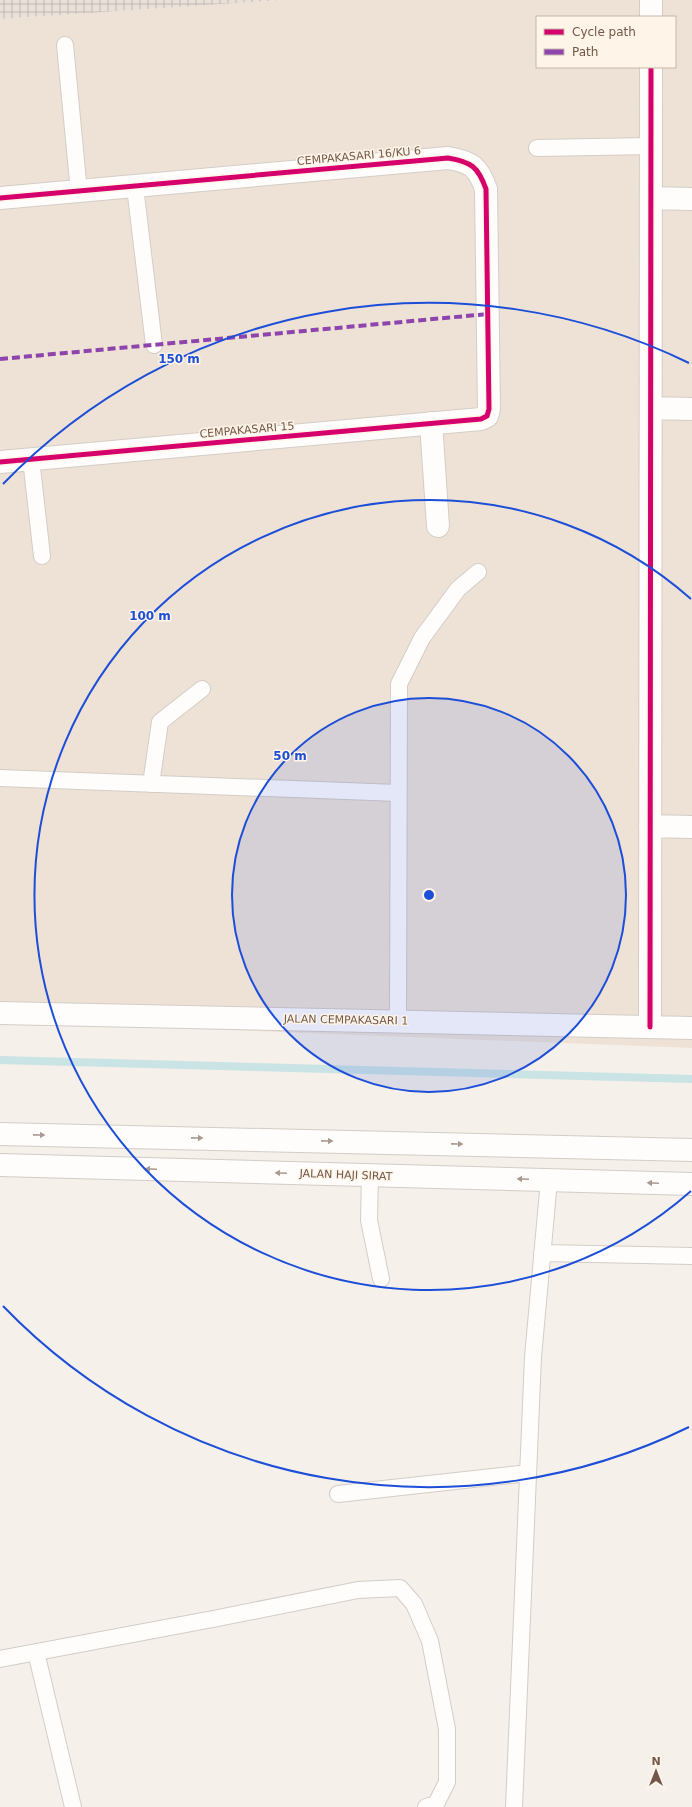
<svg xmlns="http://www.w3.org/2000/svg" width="692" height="1807" font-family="'DejaVu Sans',sans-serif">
  <defs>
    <pattern id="industrial-grid" width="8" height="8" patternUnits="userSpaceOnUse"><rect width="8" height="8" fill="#e8e0d9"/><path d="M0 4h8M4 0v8" fill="none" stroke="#c0b8b2"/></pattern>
  </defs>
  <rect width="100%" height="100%" fill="#f5f0e9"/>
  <!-- residential -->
  <path fill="#eee2d6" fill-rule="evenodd" d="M284,0H692V1048L0,1021V19ZM537,17H675V67H537Z"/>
  <!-- industrial -->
  <path fill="url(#industrial-grid)" d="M0,0H284L0,19Z"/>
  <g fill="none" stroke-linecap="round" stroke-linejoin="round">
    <!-- stream -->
    <path stroke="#cae3e5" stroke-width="8" d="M0,1060L692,1079"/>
    <!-- lane casing -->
    <g stroke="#d4cdc7" stroke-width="18">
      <path id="lane" d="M65,45L79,192
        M537,148L651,146
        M135,187L154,345
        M31,459L42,556
        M0,778L398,793
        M151,784L160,722L202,689
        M398,1021L399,684L422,638L458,589L478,572
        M370,1175L369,1220L381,1279
        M542,1253L692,1256
        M338,1494L528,1473
        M36,1652L73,1807
        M0,1659L213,1619L358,1590L400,1588L414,1604L430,1641L447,1729V1782L436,1804L426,1807
        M514,1807L533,1357L549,1180"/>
    </g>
    <!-- street casing -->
    <g stroke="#d4cdc7" stroke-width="24">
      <path id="street" d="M651,17V0
        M0,198L448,158C472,162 478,167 486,189L489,409L487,416L481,419L0,462
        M651,198L692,199
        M651,408L692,409
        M431,423L438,526
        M650,826L692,827
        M0,1013L692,1028
        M650,1027L651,67"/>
    </g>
    <!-- secondary casing -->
    <g stroke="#d4ccc6" stroke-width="24">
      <path id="secondary" d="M0,1134L692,1150
        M0,1165L692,1184"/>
    </g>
    <!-- lane -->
    <use href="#lane" stroke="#fefdfc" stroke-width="16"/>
    <!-- street -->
    <use href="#street" stroke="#fefdfc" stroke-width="22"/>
    <!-- secondary -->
    <use href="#secondary" stroke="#fefdfc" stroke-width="22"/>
    <!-- quiet -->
    <path stroke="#8e44ad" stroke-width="4" stroke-dasharray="8 4" stroke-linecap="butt" d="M0,359L488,314"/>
    <!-- cycleway casing -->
    <g stroke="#fef5e8" stroke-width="8">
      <path id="cycleway" d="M0,198L448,158C472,162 478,167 486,189L489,409L487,416L481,419L0,462
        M650,1027L651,67"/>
    </g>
    <!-- cycleway -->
    <use href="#cycleway" stroke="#d6006c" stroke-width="5"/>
  </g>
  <!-- one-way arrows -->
  <defs><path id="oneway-solid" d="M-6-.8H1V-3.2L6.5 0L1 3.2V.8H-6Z"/></defs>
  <g fill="#aa9991">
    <use href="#oneway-solid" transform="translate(39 1135) rotate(1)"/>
    <use href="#oneway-solid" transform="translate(197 1138) rotate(1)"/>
    <use href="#oneway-solid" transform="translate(327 1141) rotate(1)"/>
    <use href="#oneway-solid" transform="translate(457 1144) rotate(1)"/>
    <use href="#oneway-solid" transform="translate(151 1169) rotate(-178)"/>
    <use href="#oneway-solid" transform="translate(281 1173) rotate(-178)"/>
    <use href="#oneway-solid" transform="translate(523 1179) rotate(-178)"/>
    <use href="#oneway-solid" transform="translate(653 1183) rotate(-178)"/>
  </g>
  <!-- distance rings -->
  <circle cx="429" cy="895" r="197" fill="#1d4ed8" fill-opacity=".12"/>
  <g fill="none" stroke="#1d4ed8" stroke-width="2">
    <circle cx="429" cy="895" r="197"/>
    <path d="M691 1191A395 395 0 1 1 691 599"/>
    <path d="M689 1427A592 592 0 0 1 3 1306M3 484A592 592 0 0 1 689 363"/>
  </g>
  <g text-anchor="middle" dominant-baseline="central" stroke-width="3" stroke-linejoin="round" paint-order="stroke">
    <!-- street labels -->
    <g font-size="11" fill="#72574a" stroke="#fef5e8">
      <text transform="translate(359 156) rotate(-5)">CEMPAKASARI 16/KU 6</text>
      <text transform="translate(247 430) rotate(-5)">CEMPAKASARI 15</text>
      <text transform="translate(346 1020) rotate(1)">JALAN CEMPAKASARI 1</text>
      <text transform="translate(346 1175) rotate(2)">JALAN HAJI SIRAT</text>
    </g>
  </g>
  <circle cx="429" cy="895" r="6" fill="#1d4ed8" stroke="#fef5e8" stroke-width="2"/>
  <g font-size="12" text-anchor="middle" font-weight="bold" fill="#1d4ed8" stroke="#fef5e8" stroke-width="3" stroke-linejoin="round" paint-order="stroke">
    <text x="179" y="363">150 m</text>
    <text x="150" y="620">100 m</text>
    <text x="290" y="760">50 m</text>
  </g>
  <!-- legend -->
  <rect x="536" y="16" width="140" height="52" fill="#fef5e8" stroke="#c6b6a9"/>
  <rect x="544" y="29" width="20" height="6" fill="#d6006c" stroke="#c6b6a9"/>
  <text x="572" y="36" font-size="12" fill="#72574a">Cycle path</text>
  <rect x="544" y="49" width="20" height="6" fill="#8e44ad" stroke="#c6b6a9"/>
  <text x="572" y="56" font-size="12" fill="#72574a">Path</text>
  <!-- north arrow -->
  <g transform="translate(656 1771)" stroke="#fef5e8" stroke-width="3" paint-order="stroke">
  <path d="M0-3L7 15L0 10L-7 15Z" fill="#72574a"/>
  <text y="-6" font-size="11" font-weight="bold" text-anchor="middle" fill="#72574a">N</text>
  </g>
</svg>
